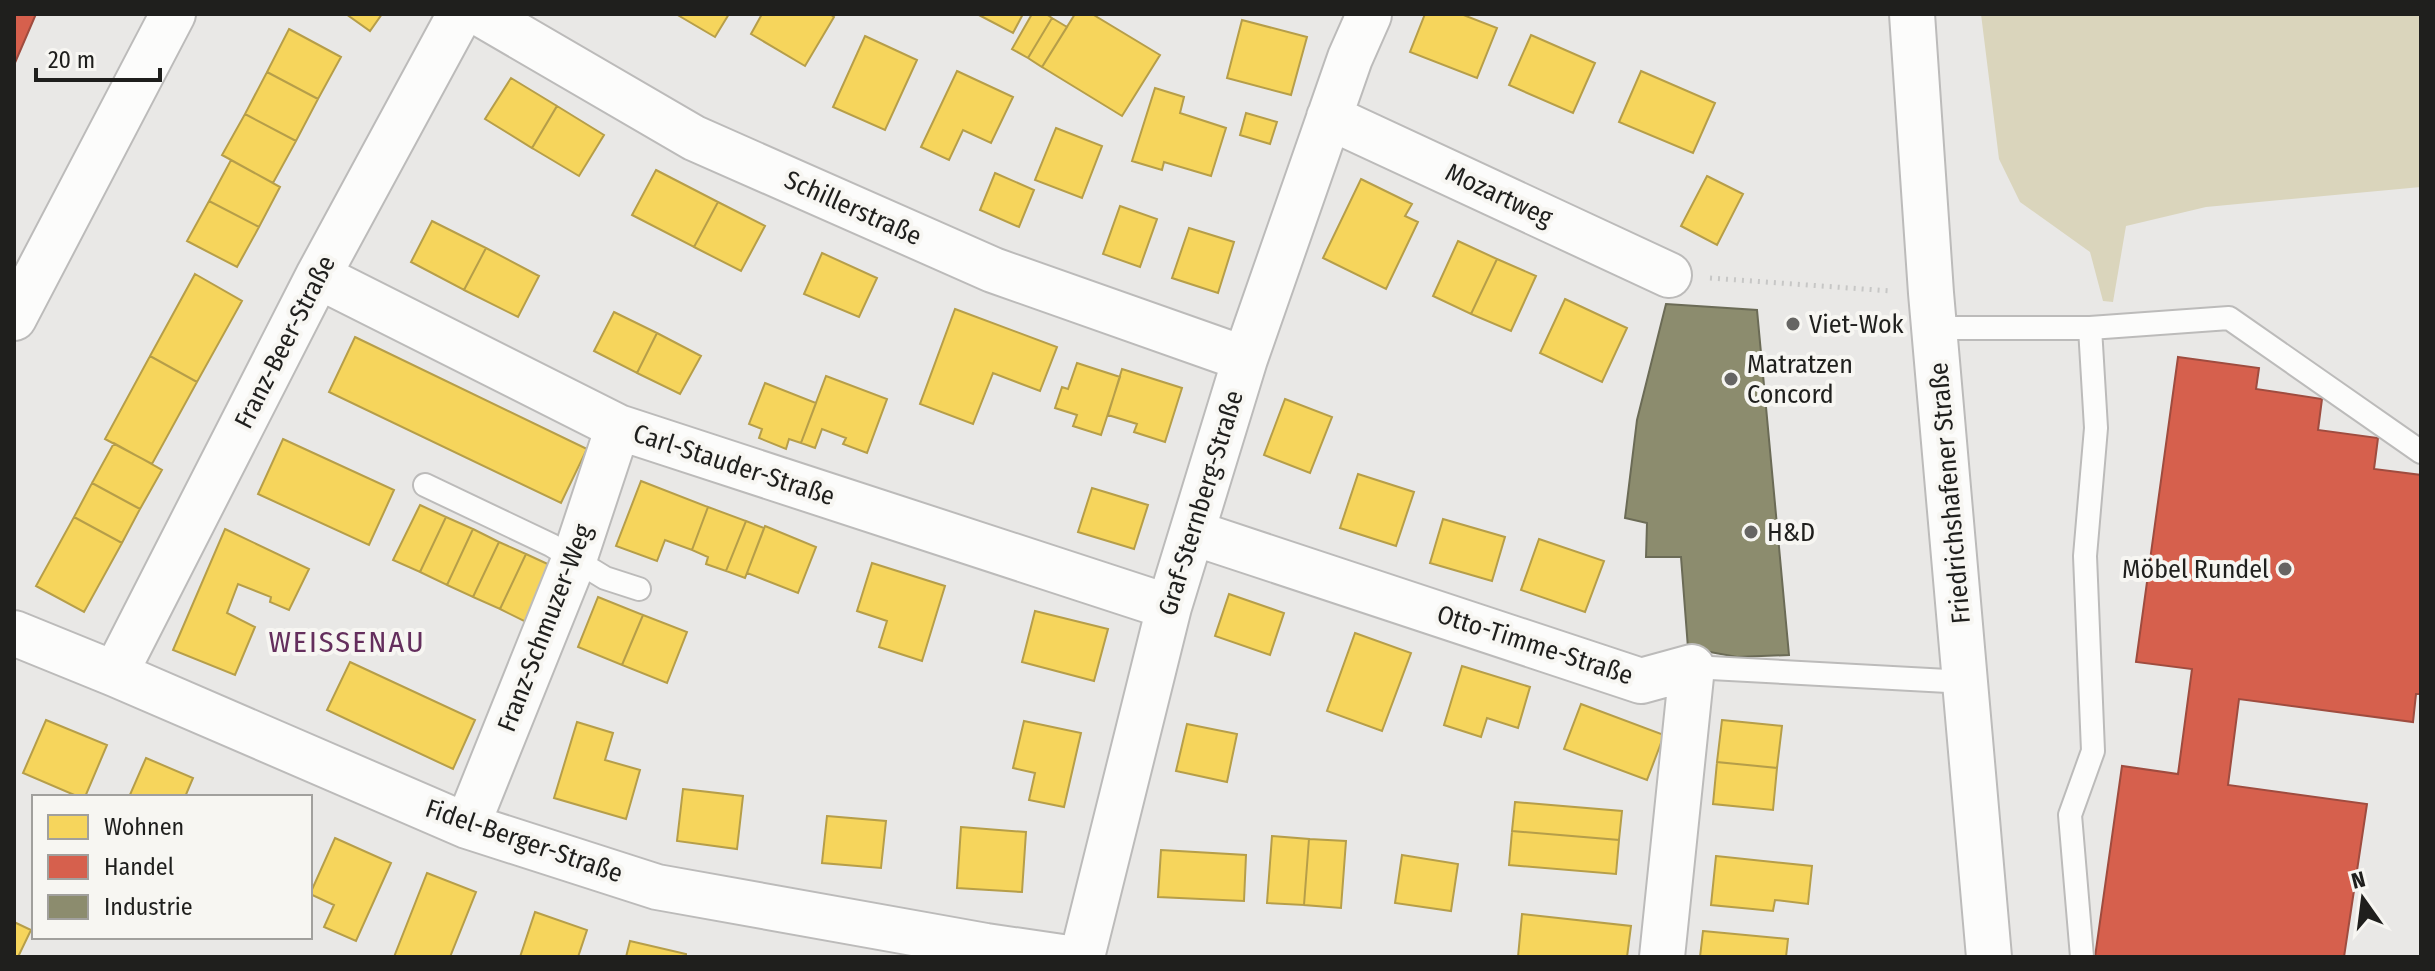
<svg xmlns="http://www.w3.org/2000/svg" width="2435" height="971" font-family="'Fira Sans Condensed',sans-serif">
  <rect width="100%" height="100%" fill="#e9e8e6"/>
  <!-- green -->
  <path fill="#dad5bc" d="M1981,14H2421V187L2206,207L2126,226L2113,302L2103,301L2090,252L2020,202L1999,159Z"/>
  <!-- homes -->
  <path fill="#f6d55c" stroke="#b69e49" stroke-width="2" d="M346,14H382L370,31Z
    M676,14H729L715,37Z
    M762,14H830L834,17L805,66L751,34Z
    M977,14H1023L1013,33Z
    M1032,14H1046L1052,18L1028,58L1012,49Z
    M1075,14H1092L1160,55L1122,116L1042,67Z
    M1425,14H1461L1497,28L1477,78L1410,52Z
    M1052,18L1067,27L1042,67L1028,58Z
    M1242,20L1307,37L1291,95L1227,78Z
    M289,29L341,57L318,99L267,72Z
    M1531,35L1595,63L1573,113L1509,85Z
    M865,36L917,60L885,130L833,107Z
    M957,71L1013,97L991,143L963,130L949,160L921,147Z
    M1641,71L1715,103L1693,153L1619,122Z
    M267,72L318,99L296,141L245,114Z
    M511,78L557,106L532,148L485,119Z
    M1155,88L1184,97L1180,113L1226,128L1211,176L1164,162L1162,170L1132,161Z
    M557,106L604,135L579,176L532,148Z
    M1246,113L1277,122L1270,144L1240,135Z
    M245,114L296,141L273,183L222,155Z
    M1056,128L1102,146L1082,198L1035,180Z
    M231,160L280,187L259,227L209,201Z
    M656,170L718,202L694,247L632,215Z
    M995,173L1034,190L1019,227L980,210Z
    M1707,176L1743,194L1717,245L1681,226Z
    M1361,179L1412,204L1405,216L1418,222L1386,289L1323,258Z
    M209,201L259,227L237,267L187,241Z
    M718,202L765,226L741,271L694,247Z
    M1120,206L1157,219L1140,267L1103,254Z
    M432,221L486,248L464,290L411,262Z
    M1189,228L1234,242L1218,293L1172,278Z
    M1458,241L1497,259L1471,314L1433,296Z
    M486,248L539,276L518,317L464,290Z
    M822,253L877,278L859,317L804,294Z
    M1497,259L1536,276L1511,331L1471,314Z
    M195,274L242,301L197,382L150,356Z
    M1565,299L1627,328L1602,382L1540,353Z
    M955,309L1057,347L1040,391L993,373L973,424L920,404Z
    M614,312L657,333L637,373L594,351Z
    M657,333L701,356L680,394L637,373Z
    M355,337L587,449L561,503L329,392Z
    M150,356L197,382L152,464L105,439Z
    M1077,363L1120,377L1101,435L1073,426L1077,415L1055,408L1062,387L1068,389Z
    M1122,369L1182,388L1165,442L1134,432L1137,424L1108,415Z
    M826,376L887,399L867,453L843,444L846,438L822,429L815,448L801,443Z
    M765,383L816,403L801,443L789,439L786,449L759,438L762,429L749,424Z
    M1285,399L1332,417L1310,473L1264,455Z
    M283,439L394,490L369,545L258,494Z
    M114,443L162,470L140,509L92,483Z
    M1358,474L1414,492L1396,546L1340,528Z
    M641,481L708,507L692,550L665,540L657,561L616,546Z
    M92,483L140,509L122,543L74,517Z
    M1092,488L1148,505L1134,549L1078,532Z
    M420,505L446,517L420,572L393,560Z
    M708,507L746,521L726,571L706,564L708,557L692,550Z
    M74,517L122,543L84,612L36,586Z
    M446,517L473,529L447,585L420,572Z
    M1443,519L1505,537L1492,581L1430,563Z
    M746,521L764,528L745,578L726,571Z
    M765,526L816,547L798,593L747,573Z
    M225,529L309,569L289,610L270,602L271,597L238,584L227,613L255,627L235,675L173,650Z
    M473,529L499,542L473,597L447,585Z
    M1539,539L1604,561L1585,612L1521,590Z
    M499,542L526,554L500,609L473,597Z
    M526,554L552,566L526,622L500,609Z
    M872,563L945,586L922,661L879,647L887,621L857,611Z
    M1229,594L1284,613L1270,655L1215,636Z
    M598,597L643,615L622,665L578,647Z
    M1035,611L1108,629L1094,681L1022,662Z
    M643,615L687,632L667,683L622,665Z
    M1355,633L1411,653L1382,731L1327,711Z
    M350,662L475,720L453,769L327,710Z
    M1462,666L1530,687L1518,728L1487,718L1481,737L1444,725Z
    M1581,704L1664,735L1647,780L1564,749Z
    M46,720L107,745L85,797H79L23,773Z
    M1722,720L1782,726L1777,768L1717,762Z
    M1024,721L1081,733L1064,807L1029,800L1035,773L1013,768Z
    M577,722L613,733L605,760L640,770L626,819L554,798Z
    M1187,724L1237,734L1227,782L1176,771Z
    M146,758L193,778L185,797H129Z
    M1717,762L1777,768L1773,810L1713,804Z
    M683,789L743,796L737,849L677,841Z
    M1515,802L1622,811L1619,840L1512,831Z
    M827,816L886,821L881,868L822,863Z
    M961,827L1026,832L1022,892L957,888Z
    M1512,831L1619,840L1616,874L1509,865Z
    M1272,836L1309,839L1304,905L1267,903Z
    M335,838L391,863L356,941L324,927L334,905L310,894Z
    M1309,839L1346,841L1341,908L1304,905Z
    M1161,850L1246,855L1244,901L1158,897Z
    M1402,855L1458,864L1451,911L1395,903Z
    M1716,856L1812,866L1808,904L1775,900L1773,911L1711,905Z
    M427,873L476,892L450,957H394Z
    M535,912L587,930L578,957H520Z
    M1522,914L1631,926L1627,957H1518Z
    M14,922L31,930L18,957H14Z
    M1703,931L1788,939L1786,957H1700Z
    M630,941L686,954V957H626Z"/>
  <!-- shops -->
  <path fill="#d6604d" stroke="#9f4c3f" stroke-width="2" d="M14,14H36L14,65Z
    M2178,357L2259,368L2256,389L2322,399L2318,430L2378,438L2374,469L2421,475V694H2416L2413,722L2239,699L2228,785L2367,804L2344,957H2095L2122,766L2178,774L2192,669L2136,662Z"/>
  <!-- industry -->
  <path fill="#8c8c6e" stroke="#6b6b56" stroke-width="2" d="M1666,304L1757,310L1789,655L1737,657L1688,648L1681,557H1646L1647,523L1625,518L1637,420Z"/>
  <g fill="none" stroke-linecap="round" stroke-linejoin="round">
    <!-- lane casing -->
    <g stroke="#bcbbba" stroke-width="26">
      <path id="lane" d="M1935,328H2090L2096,428L2085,556L2093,751L2070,815L2082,957
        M2090,328L2229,318L2421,452
        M425,485L551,545L605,578L639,589
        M1692,667L1966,682"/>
    </g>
    <!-- street casing -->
    <g stroke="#bcbbba" stroke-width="48">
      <path id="street" d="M481,14L694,138L993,270L1245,359
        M1329,117L1669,275
        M318,276L618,427L1169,607
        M14,318L173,14
        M1194,533L1641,681L1692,667L1662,957
        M14,633L115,674L467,826L657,887L986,946L1062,957
        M115,674L318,276L460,14
        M467,826L574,560L618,427
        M1082,957L1169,607L1245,359L1350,58L1369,15L1366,14"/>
    </g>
    <!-- secondary casing -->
    <g stroke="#bcbbba" stroke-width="48">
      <path id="secondary" d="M1912,14L1931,293L1989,957"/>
    </g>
    <!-- path -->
    <path stroke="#c7c7c6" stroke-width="5" stroke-dasharray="2 6" stroke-linecap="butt" d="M1710,278L1891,291"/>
    <!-- lane -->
    <use href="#lane" stroke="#fcfcfb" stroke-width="22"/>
    <!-- street -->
    <use href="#street" stroke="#fcfcfb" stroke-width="44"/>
    <!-- secondary -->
    <use href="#secondary" stroke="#fcfcfb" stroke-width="44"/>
  </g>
  <!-- markers -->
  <g fill="#666563" stroke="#f7f6f2" stroke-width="3">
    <circle cx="1793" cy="324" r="8"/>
    <circle cx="1731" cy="379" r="8"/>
    <circle cx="1751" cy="532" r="8"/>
    <circle cx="2285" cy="569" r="8"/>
  </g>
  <g text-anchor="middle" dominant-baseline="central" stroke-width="8" stroke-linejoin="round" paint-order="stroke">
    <!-- street labels -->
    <g font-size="26" fill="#1f1f1d" stroke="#f7f6f2">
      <text transform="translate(1499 195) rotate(25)">Mozartweg</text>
      <text transform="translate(853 208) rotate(24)">Schillerstraße</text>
      <text transform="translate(285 342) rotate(-63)">Franz-Beer-Straße</text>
      <text transform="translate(734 465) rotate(18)">Carl-Stauder-Straße</text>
      <text transform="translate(1950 493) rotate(-95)">Friedrichshafener Straße</text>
      <text transform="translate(1201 503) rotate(-73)">Graf-Sternberg-Straße</text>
      <text transform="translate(545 628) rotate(-69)">Franz-Schmuzer-Weg</text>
      <text transform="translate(1535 645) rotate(18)">Otto-Timme-Straße</text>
      <text transform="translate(524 841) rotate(19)">Fidel-Berger-Straße</text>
    </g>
    <!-- poi labels -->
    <g font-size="26" fill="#1f1f1d" stroke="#f7f6f2" text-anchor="start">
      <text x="1809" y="324">Viet-Wok</text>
      <text x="1747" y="364">Matratzen<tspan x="1747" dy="30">Concord</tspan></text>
      <text x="1767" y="532">H&amp;D</text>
      <text x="2269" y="569" text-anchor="end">Möbel Rundel</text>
    </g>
    <!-- quarter labels -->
    <g font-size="30" letter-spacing="2" fill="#642e5d" stroke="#f7f6f2">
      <text x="347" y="642">WEISSENAU</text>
    </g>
  </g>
  <!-- border -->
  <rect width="2435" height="971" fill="none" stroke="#1f1f1d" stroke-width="32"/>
  <!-- legend -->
  <rect x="32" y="795" width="280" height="144" fill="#f7f6f2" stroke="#a1a09d" stroke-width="2"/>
  <rect x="48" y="815" width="40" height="24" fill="#f6d55c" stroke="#a1a09d" stroke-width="2"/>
  <text x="104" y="835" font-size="24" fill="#1f1f1d">Wohnen</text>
  <rect x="48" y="855" width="40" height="24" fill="#d6604d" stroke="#a1a09d" stroke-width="2"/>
  <text x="104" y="875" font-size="24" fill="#1f1f1d">Handel</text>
  <rect x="48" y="895" width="40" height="24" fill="#8c8c6e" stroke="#a1a09d" stroke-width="2"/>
  <text x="104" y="915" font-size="24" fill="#1f1f1d">Industrie</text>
  <!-- north arrow -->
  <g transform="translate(2363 899) rotate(346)" stroke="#f7f6f2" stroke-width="6" paint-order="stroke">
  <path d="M0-6L14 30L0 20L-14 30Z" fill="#1f1f1d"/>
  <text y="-12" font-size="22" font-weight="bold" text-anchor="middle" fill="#1f1f1d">N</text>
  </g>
  <!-- scale -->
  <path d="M36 68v12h124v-12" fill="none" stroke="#1f1f1d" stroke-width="4"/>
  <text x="48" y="68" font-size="24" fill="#1f1f1d" stroke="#f7f6f2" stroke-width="6" paint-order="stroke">20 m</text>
</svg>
